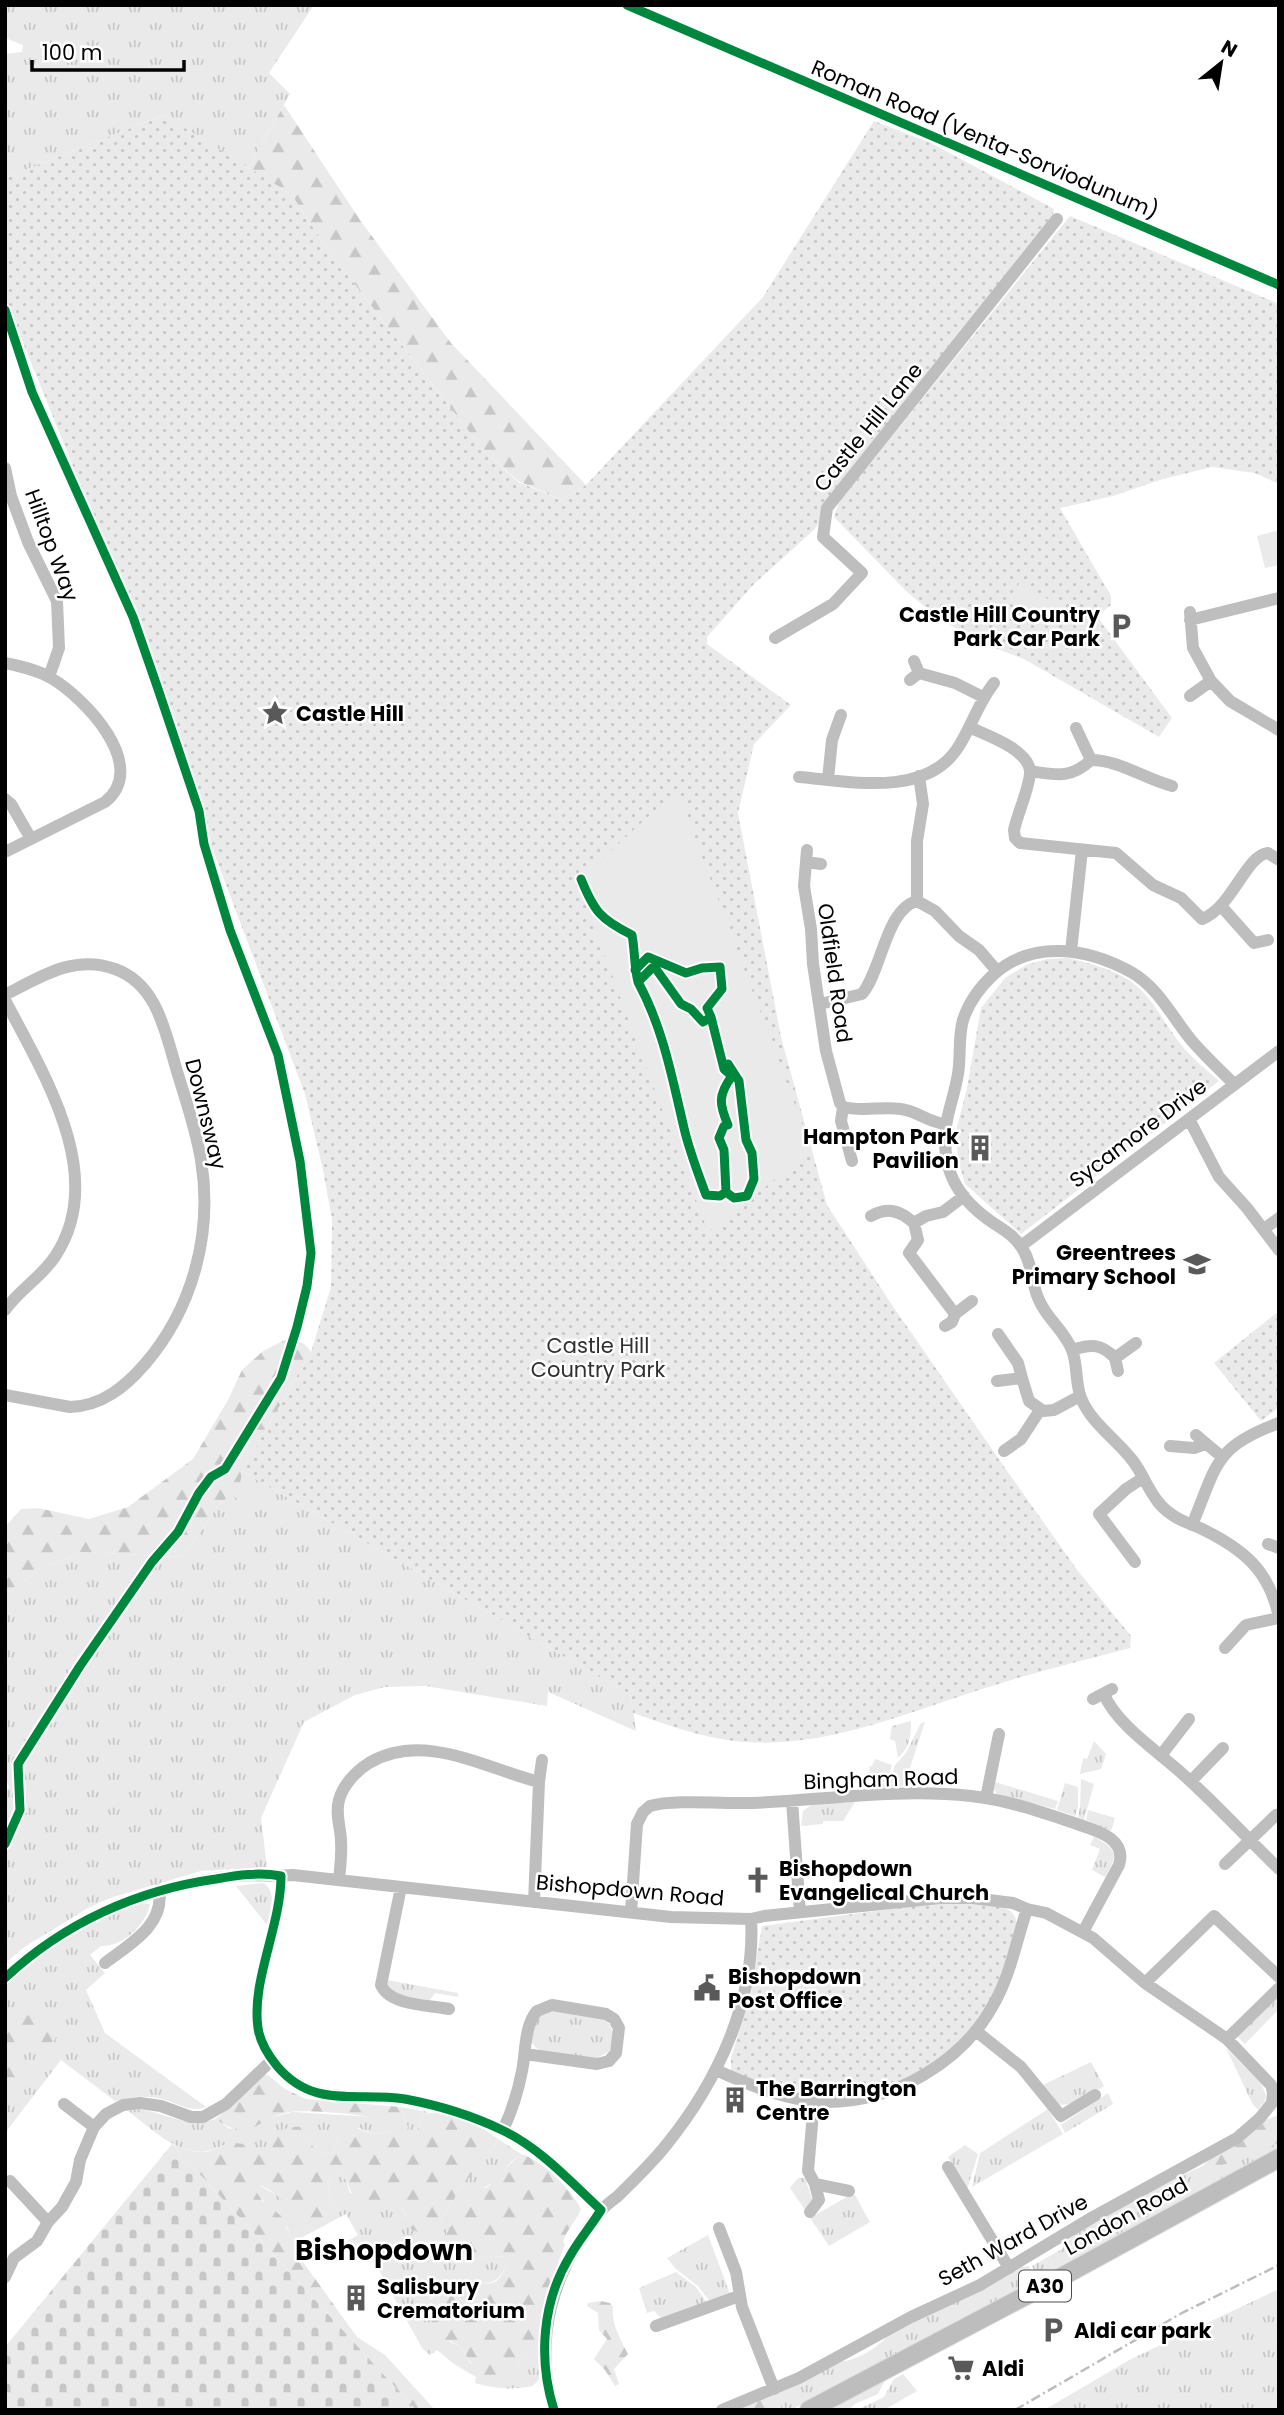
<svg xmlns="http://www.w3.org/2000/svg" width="1284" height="2415" font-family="Poppins,sans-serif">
  <defs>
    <pattern id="grass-tufts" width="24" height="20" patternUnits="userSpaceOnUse" patternTransform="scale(1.75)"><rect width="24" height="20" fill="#eaeaea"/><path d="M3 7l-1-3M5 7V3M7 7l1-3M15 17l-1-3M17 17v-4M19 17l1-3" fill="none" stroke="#c7c7c7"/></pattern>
    <pattern id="forest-firs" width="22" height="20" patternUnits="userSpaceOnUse" patternTransform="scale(1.75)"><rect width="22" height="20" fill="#eaeaea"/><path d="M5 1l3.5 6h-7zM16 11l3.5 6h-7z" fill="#c7c7c7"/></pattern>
    <pattern id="cemetery-stones" width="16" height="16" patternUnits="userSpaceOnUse" patternTransform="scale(1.75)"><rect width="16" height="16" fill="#eaeaea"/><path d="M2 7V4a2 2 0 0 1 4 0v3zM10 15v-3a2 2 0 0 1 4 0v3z" fill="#c7c7c7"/></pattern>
    <pattern id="park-dots" width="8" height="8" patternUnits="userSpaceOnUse" patternTransform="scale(1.75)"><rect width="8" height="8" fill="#eaeaea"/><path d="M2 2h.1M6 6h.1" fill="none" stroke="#c7c7c7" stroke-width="1.8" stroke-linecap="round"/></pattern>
  </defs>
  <rect width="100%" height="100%" fill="#fff"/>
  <!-- grass -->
  <path fill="url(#grass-tufts)" d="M5,5H314L269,73L290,94L248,168L164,115L5,178V54L22,52L23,45L5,38Z
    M242,1471L631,1695L636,1731L548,1692L547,1706L426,1686L385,1687L355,1695L304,1722L261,1818L267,1867L201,1871L110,1898L88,1908L26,1946L5,1963V1795L9,1787L5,1776V1596L38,1570L83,1552L182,1557L218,1506L231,1493L246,1504L240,1485Z
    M911,1721C911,1737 910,1747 898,1758L895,1741L890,1739L892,1726Z
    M925,1722L904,1786L888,1788L895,1765L906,1753L921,1723Z
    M1094,1741L1106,1754L1101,1769L1080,1774L1083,1758L1087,1759Z
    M875,1759L892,1765L885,1788L872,1789L869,1767L872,1766Z
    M1081,1779L1094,1784L1084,1820L1078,1817L1080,1807Z
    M995,1782L1058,1801L1055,1809L997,1794L994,1790Z
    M1065,1783L1078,1787V1807L1075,1816L1057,1810Z
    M855,1802L843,1821H823V1824L801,1826L803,1811L813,1804Z
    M1088,1810L1115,1818L1111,1831L1086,1820Z
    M1094,1837C1117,1849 1119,1855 1105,1877L1092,1870L1100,1849L1090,1845Z
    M263,1883C278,1892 270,1910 267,1925L236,1886Z
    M842,1888L843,1899L812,1900L805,1889Z
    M142,1903L150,1904C146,1925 123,1947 101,1946L90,1955L105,1973L86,1990L105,2033L206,2107C189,2113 178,2103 162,2099C145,2095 131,2097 115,2101L61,2060L5,2133V1986C43,1949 92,1920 142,1903Z
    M387,1980L458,1993V1997L435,1993L429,2001L393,1994L387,1988Z
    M1279,1994V2009L1245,2044L1238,2037L1240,2033Z
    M546,2010C573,2012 629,2009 609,2052L596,2058L543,2052L535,2047L531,2041L534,2020Z
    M1226,2048L1261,2083L1266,2095L1265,2101L1258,2110L1252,2103Z
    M1091,2062L1104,2086L1073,2104L1059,2105L1043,2085Z
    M1108,2093L1113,2104L1065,2133L1061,2125Z
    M401,2107L429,2112L422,2115L417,2131H409Z
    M137,2109C166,2112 186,2129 215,2119L230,2129L292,2112L373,2117L385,2118L396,2124L395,2131L372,2134L359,2128L342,2131L334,2152L325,2155L311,2145L306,2137L269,2144L260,2153H250L228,2142C191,2169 157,2133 128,2111Z
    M1048,2109L1063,2134L972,2187L980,2153Z
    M1279,2115V2148L1077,2260L1038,2279L1032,2266L1062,2249L1069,2240L1084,2227L1171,2180L1203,2166L1211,2158L1239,2141L1268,2119Z
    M498,2139L521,2154L511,2162L496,2181L470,2195L456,2221L446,2233L463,2260L503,2256L506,2267C492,2291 487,2280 464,2281C451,2281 440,2291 430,2299L450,2342L460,2346L471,2364L517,2373L519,2364L538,2346L539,2379L533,2386C513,2390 495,2389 475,2383L476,2377L454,2364L437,2350L430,2355L422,2348L371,2256L359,2247H348L344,2243L358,2235L346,2214L340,2217L338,2210L330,2204L329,2170H337L346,2180L350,2193L401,2205L406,2218L440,2221L462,2186L494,2147Z
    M965,2145L978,2154L967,2190L948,2157Z
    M798,2178H805L812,2199L805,2210L790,2188Z
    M259,2185L283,2199L308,2228L318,2229L293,2242L287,2227L254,2190Z
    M852,2194L855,2195L870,2222L829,2246L810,2218Z
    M708,2235L730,2294L710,2302L698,2286L676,2269L667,2258Z
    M1029,2266L1035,2281L797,2407L791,2410H734L840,2361C854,2363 883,2345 890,2332L1021,2267Z
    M676,2272L696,2287L707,2303L661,2318L654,2311L647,2313L639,2288Z
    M1279,2289V2410H1044L1131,2359Z
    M903,2374L917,2391L884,2410H857L884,2397L894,2379Z
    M887,2376L878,2394L855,2404L849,2410H821Z"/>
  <!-- forest -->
  <path fill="url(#forest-firs)" d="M284,105L360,220L451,343L586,485L562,500L518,481L484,451L328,250L291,194L248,168Z
    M285,1340C297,1340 304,1341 311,1352L242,1471L240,1485L252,1493L245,1505L231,1494L218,1506L182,1557L83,1552L38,1570L5,1596V1527L21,1509L38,1508L89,1519L128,1507L193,1459L228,1400L242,1370L263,1351Z
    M47,2012L54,2016L60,2025L55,2040L40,2047L5,2054V2019Z
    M15,2064C34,2074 17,2093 5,2101V2068Z
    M260,2075H268L285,2089L306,2099L401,2107L409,2131H417L422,2115C441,2106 482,2126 498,2139L491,2152L462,2186L440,2221L432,2229L422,2234L411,2229L401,2205L390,2203L371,2211L357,2205L346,2180L337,2170L329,2171L330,2204L338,2210L340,2217L318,2229L308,2228C292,2212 282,2195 260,2185L255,2190L262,2200L281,2216L303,2262L357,2337L385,2355L435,2410H416L172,2144C193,2153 208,2157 228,2142L243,2144L250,2152L260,2153C272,2140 280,2125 300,2127L311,2145L325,2155L334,2152L342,2131L351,2126L372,2134L395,2131V2124C380,2115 307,2109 289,2112C254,2119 253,2144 215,2119C233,2108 241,2087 260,2075Z
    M1279,2115V2143C1265,2147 1255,2155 1242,2160C1228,2167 1228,2159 1211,2172L1203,2170L1201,2167C1216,2155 1233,2145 1249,2134C1260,2127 1266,2118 1279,2115Z
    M521,2154C542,2160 572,2190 581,2209C576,2222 566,2230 563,2242L565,2244L544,2303L538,2346L519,2364L517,2373L509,2381H498L477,2372L460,2346L439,2335L426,2309C431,2294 448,2282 464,2281C473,2280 484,2285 492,2283C500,2281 502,2273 506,2267L503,2256L463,2260L444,2252L441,2243L469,2196L480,2187L486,2188C500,2178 508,2164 521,2154Z
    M601,2301L610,2303L613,2307C611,2324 621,2340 628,2354L614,2369L619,2384L615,2386L605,2370L594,2359L607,2339L599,2330L598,2313L587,2306L588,2303Z
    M774,2393L782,2399L781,2410H734Z"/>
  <!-- cemetery -->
  <path fill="url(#cemetery-stones)" d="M172,2144L416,2410H5V2347Z"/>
  <!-- park -->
  <path fill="url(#park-dots)" d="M164,115L291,194L328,250L484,451L518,482L562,500L586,485L763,297L874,121L931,143L1054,209L1052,218L814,530L754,584L707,637V644L791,705L754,744L738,813L781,1037L827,1205L892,1305L1005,1468L1078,1571L1131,1636L1130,1648C1081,1661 1031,1673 982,1689C906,1713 826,1748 745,1742C706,1739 669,1726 633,1713L631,1695L242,1471L311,1352L331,1287L332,1219L323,1170L305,1094L206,832L201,798L153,661L123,584L93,516L5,298V178Z
    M1070,216L1279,304V484L1255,473L1212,467L1163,479L1113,496L1060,508L1111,596V605L1098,615L1099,619L1172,718L1159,737L1024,659L979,642L940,619L907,592L834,517L839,502Z
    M1068,958C1088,963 1110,968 1129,980C1154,997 1164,1025 1183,1047C1193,1059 1207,1070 1219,1081L1021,1234L965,1184L958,1160L956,1131L967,1088L981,1008L1005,978L1026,965L1047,959Z
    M1279,1311V1407L1261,1421L1214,1363Z
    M962,1903C976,1904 997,1903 1009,1910C1014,1913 1016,1920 1017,1923C1008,1955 1001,1991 980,2018C941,2071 873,2103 807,2095C781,2092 755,2081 731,2071V2058L751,1993L762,1926L929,1904Z"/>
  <!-- pitch -->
  <path fill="#eaeaea" d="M1279,530V565L1265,568L1257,536Z
    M1020,582L1061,607L1049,627L1008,602Z
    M677,790L812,1150L708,1232L577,882Z"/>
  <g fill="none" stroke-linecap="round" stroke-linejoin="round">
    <!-- highway casing -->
    <g stroke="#dbdbdb" stroke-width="20">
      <path id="highway" d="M809,2410L1065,2275L1279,2158"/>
    </g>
    <!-- minor -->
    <path stroke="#bebebe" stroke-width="12" d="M627,5L1279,285
      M5,468L11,496L28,542L57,601L59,648L49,677
      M1190,612L1193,648L1211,681
      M1190,620L1279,598
      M775,638L833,604L862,573L823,537L827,508L1057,219
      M5,663C20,666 38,670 51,678C85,698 150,766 105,802L5,852
      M919,673L955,683L983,697
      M910,680L919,673L914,661
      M1190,696L1211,681L1230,701L1279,730
      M969,727C986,735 1028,749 1030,771C1031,784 1017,815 1014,830L1015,838L1020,843L1116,853L1153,885L1181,898L1202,919C1232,908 1246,855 1268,853L1279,860
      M1076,728L1091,760
      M1030,771C1056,775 1071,779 1091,760C1119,760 1145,779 1172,786
      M919,776L923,804L917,841V901L935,911L959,936L979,950L997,971
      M799,777C848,781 924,798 957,749C971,728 978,703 994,683
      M828,779L832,740L841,715
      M5,799L11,804L31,839
      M807,850L804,886L811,929L813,964L826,1051L840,1103L843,1107C862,1112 882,1106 901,1109C917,1111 928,1122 945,1124
      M806,862L821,864
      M1221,906L1254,943L1268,940
      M1071,951L1082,850
      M5,995C40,977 74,954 115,969C157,984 165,1031 176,1068C185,1098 196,1129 201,1160C213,1233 193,1308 145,1364C125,1387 102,1406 70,1407L5,1395
      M5,1000C43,1073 108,1175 56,1255C43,1276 20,1289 5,1310
      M820,1004L862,994C882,970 886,909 917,901
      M843,1107L841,1121L852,1161
      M1189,1119L1219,1177L1247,1208L1279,1250
      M871,1216C888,1207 899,1210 914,1223L926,1216L943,1212L964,1196
      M914,1223L918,1240L909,1253L955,1314
      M1264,1229L1279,1218
      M1021,1246L1279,1051
      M945,1326L952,1322L955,1314L972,1301
      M998,1334L1018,1363L1022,1378
      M1072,1350C1090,1344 1101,1343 1115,1358L1118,1371
      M1115,1358L1136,1343
      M997,1381L1022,1378L1029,1401L1043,1411L1054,1410L1080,1396
      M1196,1435L1222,1457
      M1170,1446L1194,1448L1205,1444
      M1004,1451L1021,1439L1040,1410
      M1192,1525C1217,1466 1213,1447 1279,1423
      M1268,1544L1279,1548
      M1135,1562L1099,1514L1126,1489L1143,1478
      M1225,1648L1246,1625L1279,1618C1270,1570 1242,1548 1200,1528C1185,1522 1169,1516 1159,1503C1148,1490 1143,1474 1133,1461C1117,1440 1091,1423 1081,1398C1075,1383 1078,1365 1072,1350C1064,1330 1047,1319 1039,1300C1031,1284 1033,1264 1022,1248C1013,1233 999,1228 985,1217C968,1204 953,1186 948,1165C939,1126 952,1109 958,1074C961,1056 958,1037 963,1020C969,1002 980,987 993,975C1033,939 1087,948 1131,972C1159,988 1172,1017 1192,1041C1205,1056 1220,1070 1234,1084
      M1104,1694C1117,1726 1162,1754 1187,1778C1219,1807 1248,1839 1279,1869
      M1093,1699L1112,1689
      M1162,1754L1189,1719
      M1191,1781L1223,1748
      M986,1798L999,1734
      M792,1801L800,1912
      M1225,1864L1276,1815L1279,1817
      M281,1876C281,1926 251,1981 258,2028C260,2042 268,2055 277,2066C314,2110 356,2091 405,2099C437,2105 473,2116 502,2130C539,2147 571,2182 601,2210
      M339,1880C340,1868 342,1855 341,1842C341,1828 335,1815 339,1800C343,1785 356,1771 369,1763C424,1731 484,1768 539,1782
      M401,1887L381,1985C390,2006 429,2005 449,2009
      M534,1902L539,1782L542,1760
      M631,1912L637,1824L643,1812L650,1806C674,1799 725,1804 752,1803C824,1800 898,1788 971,1796C1008,1800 1045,1813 1080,1825C1098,1831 1127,1839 1119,1865L1083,1932
      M105,1963C130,1944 165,1925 159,1890
      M5,1978C69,1919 148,1886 234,1876C254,1874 273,1877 293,1875L671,1917L751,1919L764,1916L940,1898H973L1013,1903L1027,1909L1046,1913L1093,1938L1145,1983L1227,2039L1271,2085L1273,2092L1272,2103L1260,2118L1237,2138L1093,2217L980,2285L911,2317L799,2378L722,2410
      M1145,1983L1214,1916L1279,1977
      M976,2031L1021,2067L1061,2116L1095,2095
      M1227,2039L1279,1988
      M716,2070C749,2085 788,2101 824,2102C894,2103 964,2062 996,2000C1011,1972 1017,1939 1027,1909
      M814,2101L808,2171L815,2184L849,2191
      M64,2104L94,2127
      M503,2130C512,2111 518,2092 522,2071C526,2052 524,2026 537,2011L552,2005L606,2014L614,2019L619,2028L616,2053L609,2061L597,2064L525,2054
      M948,2167L1009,2268
      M10,2181L48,2222
      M810,2212L819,2200L815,2184
      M719,2228L736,2272L742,2307L774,2389
      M5,2277L14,2258L37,2241L48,2222L62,2207L76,2182L80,2160L94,2127L106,2114L123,2105L140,2103L161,2106L191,2117H203L226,2104L272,2060
      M656,2326L739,2296
      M554,2410C532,2338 554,2269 600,2212C605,2205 614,2200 620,2194C636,2178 653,2162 667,2144C717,2082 756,2000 751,1919"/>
    <!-- highway -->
    <use href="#highway" stroke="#bdbdbd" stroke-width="18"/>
    <!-- rail -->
    <path stroke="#bdbdbd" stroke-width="2.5" stroke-dasharray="10 3.5 2 3.5" stroke-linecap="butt" d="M1015,2410L1180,2314L1279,2265"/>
    <!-- cycleway casing -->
    <g stroke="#fff" stroke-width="13">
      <path id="cycleway" d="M627,5L1279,285
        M5,310L32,392L133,617L158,689L199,811L204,844L230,930L278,1055L300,1161L311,1253L307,1286L297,1327L281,1378L225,1469L211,1477L199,1493L178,1532L152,1562L80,1666L18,1764L20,1810L5,1844
        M581,879C594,911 600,919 632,935C635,951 634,966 638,982L652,968L656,969L681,1004L691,1009L703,1022L711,1017L707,1008L722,989L720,967L702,968L686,973L648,957L635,970
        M638,982C663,1028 672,1077 684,1128C689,1150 698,1173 706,1195L720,1196L726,1192L724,1150L719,1138L724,1126L728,1125C719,1104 718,1095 732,1076L724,1069L711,1017
        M726,1192L734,1198L747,1196L754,1179L752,1153L746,1140L739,1081L728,1064
        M5,1978C64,1923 137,1890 216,1879C238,1875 259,1872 281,1876C281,1926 251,1981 258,2028C260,2042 268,2055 277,2066C314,2110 356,2091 405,2099C437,2105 473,2116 502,2130C539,2147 571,2182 601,2210C591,2226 579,2240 570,2256C542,2302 538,2359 554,2410"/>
    </g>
    <!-- cycleway -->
    <use href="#cycleway" stroke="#00873e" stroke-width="9"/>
  </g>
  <!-- icons -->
  <defs>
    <g id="parking-bare" transform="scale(2.1)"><path d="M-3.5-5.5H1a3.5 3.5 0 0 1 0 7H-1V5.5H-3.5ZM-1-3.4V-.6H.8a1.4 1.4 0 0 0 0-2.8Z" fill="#595959" stroke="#fff" stroke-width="2.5" paint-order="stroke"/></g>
    <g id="sight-bare" transform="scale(2.1)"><path d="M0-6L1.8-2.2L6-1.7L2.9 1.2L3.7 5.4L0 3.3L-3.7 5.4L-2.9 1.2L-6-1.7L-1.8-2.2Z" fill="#595959" stroke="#fff" stroke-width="2.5" paint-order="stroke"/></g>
    <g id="building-bare" transform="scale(2.1)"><path d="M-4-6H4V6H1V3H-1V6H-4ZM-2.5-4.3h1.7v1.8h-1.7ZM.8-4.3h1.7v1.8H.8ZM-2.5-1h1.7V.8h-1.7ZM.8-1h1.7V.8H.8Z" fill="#595959" stroke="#fff" stroke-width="2.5" paint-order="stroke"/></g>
    <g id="school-bare" transform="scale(2.1)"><path d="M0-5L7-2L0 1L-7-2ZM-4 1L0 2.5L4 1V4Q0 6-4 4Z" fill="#595959" stroke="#fff" stroke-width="2.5" paint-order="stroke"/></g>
    <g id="church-bare" transform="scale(2.1)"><path d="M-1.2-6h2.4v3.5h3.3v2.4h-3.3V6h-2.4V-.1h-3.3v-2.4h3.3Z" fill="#595959" stroke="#fff" stroke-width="2.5" paint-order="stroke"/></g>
    <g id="civic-bare" transform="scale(2.1)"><path d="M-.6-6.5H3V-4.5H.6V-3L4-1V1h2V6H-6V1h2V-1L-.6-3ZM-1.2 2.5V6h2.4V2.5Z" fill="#595959" stroke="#fff" stroke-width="2.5" paint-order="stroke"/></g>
    <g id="supermarket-bare" transform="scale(2.1)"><path d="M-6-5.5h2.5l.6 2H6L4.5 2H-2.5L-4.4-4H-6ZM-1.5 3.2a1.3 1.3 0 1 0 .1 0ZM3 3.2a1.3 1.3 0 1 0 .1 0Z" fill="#595959" stroke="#fff" stroke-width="2.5" paint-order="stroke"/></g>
  </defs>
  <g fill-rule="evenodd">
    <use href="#parking-bare" x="1121" y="626"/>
    <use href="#sight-bare" x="275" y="713"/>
    <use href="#building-bare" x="980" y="1148"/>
    <use href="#school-bare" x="1197" y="1264"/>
    <use href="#church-bare" x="758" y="1880"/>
    <use href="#civic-bare" x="707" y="1988"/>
    <use href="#building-bare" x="735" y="2100"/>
    <use href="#building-bare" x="356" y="2298"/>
    <use href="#parking-bare" x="1053" y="2330"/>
    <use href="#supermarket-bare" x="961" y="2368"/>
  </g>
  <g text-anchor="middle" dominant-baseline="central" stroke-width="5" stroke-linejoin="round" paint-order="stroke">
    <!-- shield labels -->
    <rect fill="#fff" stroke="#4c4c4c" stroke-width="2" x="1019" y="2270.5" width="52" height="31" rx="5"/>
    <g font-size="19" font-weight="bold" fill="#000">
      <text x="1045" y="2286">A30</text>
    </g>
    <!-- street labels -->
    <g font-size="21" fill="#000" stroke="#fff">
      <text transform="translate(985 139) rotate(23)">Roman Road (Venta-Sorviodunum)</text>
      <text transform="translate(868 427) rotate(-51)">Castle Hill Lane</text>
      <text transform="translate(52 545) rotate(70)">Hilltop Way</text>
      <text transform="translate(835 973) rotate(82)">Oldfield Road</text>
      <text transform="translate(206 1114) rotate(76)">Downsway</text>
      <text transform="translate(1138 1133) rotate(-37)">Sycamore Drive</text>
      <text transform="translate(881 1779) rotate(-2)">Bingham Road</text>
      <text transform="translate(630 1890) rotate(5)">Bishopdown Road</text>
      <text transform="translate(1126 2216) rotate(-29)">London Road</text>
      <text transform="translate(1013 2240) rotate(-29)">Seth Ward Drive</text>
    </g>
    <!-- poi labels -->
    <g font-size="21" font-weight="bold" fill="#000" stroke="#fff" text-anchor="start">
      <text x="1100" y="614" text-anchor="end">Castle Hill Country<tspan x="1100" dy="24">Park Car Park</tspan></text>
      <text x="296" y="713">Castle Hill</text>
      <text x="959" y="1136" text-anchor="end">Hampton Park<tspan x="959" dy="24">Pavilion</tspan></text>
      <text x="1176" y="1252" text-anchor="end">Greentrees<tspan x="1176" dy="24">Primary School</tspan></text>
      <text x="779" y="1868">Bishopdown<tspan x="779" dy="24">Evangelical Church</tspan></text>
      <text x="728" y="1976">Bishopdown<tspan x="728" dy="24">Post Office</tspan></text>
      <text x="756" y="2088">The Barrington<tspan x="756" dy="24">Centre</tspan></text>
      <text x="377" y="2286">Salisbury<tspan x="377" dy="24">Crematorium</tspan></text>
      <text x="1074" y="2330">Aldi car park</text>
      <text x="982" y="2368">Aldi</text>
    </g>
    <!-- park labels -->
    <g font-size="21" fill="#303030" stroke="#fff">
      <text x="598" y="1345">Castle Hill<tspan x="598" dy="24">Country Park</tspan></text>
    </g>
    <!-- district labels -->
    <g font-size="28" font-weight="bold" fill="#000" stroke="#fff">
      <text x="384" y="2250">Bishopdown</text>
    </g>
  </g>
  <!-- border -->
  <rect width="1284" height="2415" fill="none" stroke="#000000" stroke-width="14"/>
  <!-- north arrow -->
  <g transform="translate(1221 63) rotate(30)" stroke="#ffffff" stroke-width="5" paint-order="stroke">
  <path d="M0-5L12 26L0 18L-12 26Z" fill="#000000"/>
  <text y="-10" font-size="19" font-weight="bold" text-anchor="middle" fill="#000000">N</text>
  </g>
  <!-- scale -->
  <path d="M32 60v10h152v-10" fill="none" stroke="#000000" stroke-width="3.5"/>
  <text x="42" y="60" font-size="21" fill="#000000" stroke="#ffffff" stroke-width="5" paint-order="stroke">100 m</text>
</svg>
